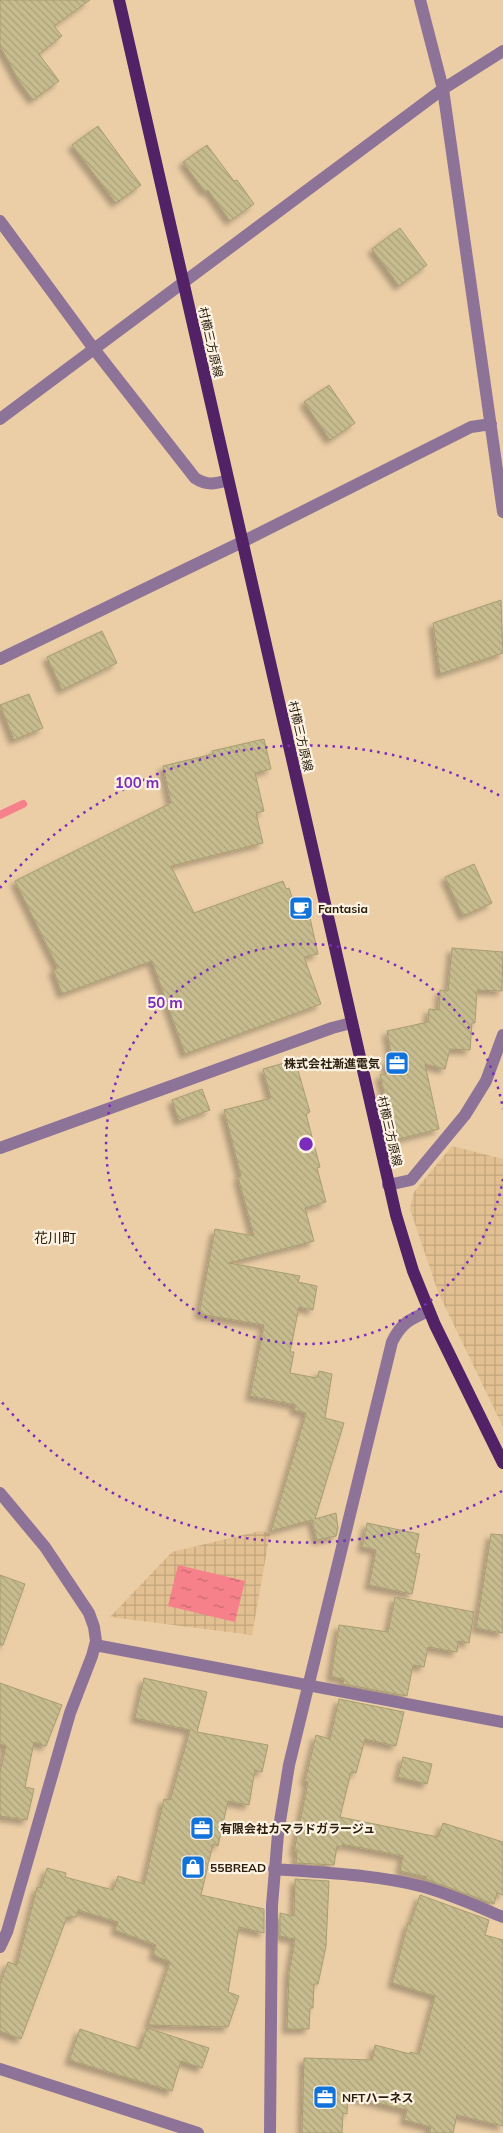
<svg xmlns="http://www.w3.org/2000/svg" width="503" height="2133" font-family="Mulish,'Noto Sans JP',sans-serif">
  <defs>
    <pattern id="industrial-grid" width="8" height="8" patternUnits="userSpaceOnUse" patternTransform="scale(1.25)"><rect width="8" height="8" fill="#e2c092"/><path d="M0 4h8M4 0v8" fill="none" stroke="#c2a57d"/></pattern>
    <pattern id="water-ripples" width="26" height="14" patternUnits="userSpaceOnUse" patternTransform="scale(1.25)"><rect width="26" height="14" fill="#f6818b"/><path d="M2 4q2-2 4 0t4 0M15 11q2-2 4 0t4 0" fill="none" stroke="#c76970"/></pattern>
    <pattern id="building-back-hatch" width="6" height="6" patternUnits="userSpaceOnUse" patternTransform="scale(1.25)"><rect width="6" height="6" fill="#c7bc8f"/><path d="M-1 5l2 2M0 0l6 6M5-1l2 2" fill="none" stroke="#aba17a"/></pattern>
    <filter id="shadow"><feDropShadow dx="-4.5" dy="4.5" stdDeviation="2.5" flood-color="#0004"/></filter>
  </defs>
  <rect width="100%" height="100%" fill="#ebcea6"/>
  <!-- industrial -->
  <path fill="url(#industrial-grid)" d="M452,1146L503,1159V1427L438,1292L410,1209L414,1192Z
    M259,1531L270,1533L252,1635L110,1617L172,1552Z"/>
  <!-- water -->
  <path fill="url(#water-ripples)" d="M178,1565L245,1581L235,1622L168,1606Z"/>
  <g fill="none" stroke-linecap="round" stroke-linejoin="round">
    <!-- stream -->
    <path stroke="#f6818b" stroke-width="8" d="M0,815L23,804"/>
  </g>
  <!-- building -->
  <path fill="url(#building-back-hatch)" stroke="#a89d71" filter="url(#shadow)" d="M0,0H90L54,26L62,36L39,54L59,81L33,100L19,81L0,46Z
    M98,126L141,185L116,203L72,145Z
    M207,145L234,181L237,180L254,204L230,221L208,190L205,192L183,162Z
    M400,228L427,265L399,286L372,249Z
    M329,385L355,423L330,440L304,402Z
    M501,600L503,653L440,674L433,623Z
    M102,631L117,663L62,690L47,657Z
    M29,694L43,728L14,740L0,705Z
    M264,739L271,769L255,773L264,811L256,813L263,843L171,866L194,913L283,881L286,889L289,888L294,903L306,900L318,954L304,957L321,1004L185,1054L152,961L62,994L53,969L58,968L15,881L171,803L163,766L213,754L212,751Z
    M474,864L492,903L463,916L445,877Z
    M452,948L503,952L502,991L477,990L475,1023H472L470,1050L450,1049L445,1069L425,1064L439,1129L395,1140L380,1075L388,1073L385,1061L392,1060L387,1031L428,1022L429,1009L439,1010L440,990L448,991Z
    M295,1060L310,1112L306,1114L320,1167L317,1168L326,1202L305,1208L314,1241L229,1263L300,1276L298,1282L317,1286L313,1310L299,1307L290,1352H294L290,1373L317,1378L319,1371L332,1374L325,1418L344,1423L315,1519L336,1513L338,1528L336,1536L317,1540L312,1520L271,1531L306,1413L294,1410L296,1405L250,1396L264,1325L199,1314L215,1229L254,1236L238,1177L241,1176L224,1110L271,1098L263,1069Z
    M202,1089L210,1110L179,1121L172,1100Z
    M367,1523L419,1534L415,1553L420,1554L412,1594L369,1585L376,1550L362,1547Z
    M491,1534L503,1535V1633L476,1628Z
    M0,1575L25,1584L3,1645H0Z
    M395,1597L474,1612L469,1643L458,1641L457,1652L428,1647L424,1667L413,1665L407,1696L343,1684L344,1679L331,1677L339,1625L388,1632Z
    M144,1678L207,1692L197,1732L268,1745L262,1772L255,1770L249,1805L228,1801L218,1846L213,1844L201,1895L264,1909V1933L239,1927L228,1992L239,1996L228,2027L148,2025L170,1962L153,1955L156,1945L115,1930L118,1922L78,1910L76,1917H67L21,2039L0,2031V1984L8,1962L17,1965L37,1887L41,1888L47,1868L66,1873L65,1877L113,1890L118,1876L144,1884L164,1799L170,1800L190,1730L135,1718Z
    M0,1683L62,1705L46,1746L34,1742L25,1787L34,1789L27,1820L0,1816V1772L6,1746L0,1744Z
    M339,1699L404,1712L396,1746L365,1739L356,1773L351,1772L340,1817L438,1837L443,1823L503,1842V1895L497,1893L494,1904L426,1879L427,1877L400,1871L403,1856L342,1844V1847L337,1846L334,1865L296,1863L297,1851H294L308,1782L305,1781L316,1735L330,1739Z
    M403,1757L432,1764L427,1784L398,1777Z
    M295,1879L329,1881L326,1946L318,1984H314L313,2008H310L309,2029H287L289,1973L295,1939L280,1936V1913L294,1916Z
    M420,1895L489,1920L485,1935L503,1940V2126L457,2115L453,2133H429L431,2127L404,2120L407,2110L348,2096L347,2114L343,2113L342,2133H302L304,2058L372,2060L375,2045L410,2054V2052L419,2054L435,1996L392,1983L408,1923L410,1924Z
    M147,2028L209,2048L202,2068L181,2061L172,2091L69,2060L80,2029L140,2049Z"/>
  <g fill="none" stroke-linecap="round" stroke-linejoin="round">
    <!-- minor -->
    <path stroke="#8e7399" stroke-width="12" d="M420,0L443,89L503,512
      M0,221L94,349L195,478C207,486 215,484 228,480
      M0,419L443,89L503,51
      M0,659L242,542L471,427L491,424
      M0,1148L332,1028L351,1023
      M388,1185L411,1180L465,1115L486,1081L503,1035
      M0,1493L45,1547L89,1613L94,1627L96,1641L92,1656L70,1713L7,1932L0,1947
      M95,1645L503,1722
      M274,1869C323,1873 373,1874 420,1886C448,1893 476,1906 503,1917
      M0,2069L198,2133
      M270,2133L272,1905L278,1834L289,1765L392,1342C401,1323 410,1319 429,1311"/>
    <!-- major -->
    <path stroke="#532165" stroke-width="12" d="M119,0L396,1215L413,1271L435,1325L503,1463"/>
  </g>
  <!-- distance rings -->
  <g fill="none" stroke="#7b2cbf" stroke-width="2.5" stroke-dasharray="2.5 5">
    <path d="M503 1179A200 200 0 1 1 503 1109"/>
    <path d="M502 1491A399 399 0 0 1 0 1400M0 888A399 399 0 0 1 502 797"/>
  </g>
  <!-- icons -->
  <defs>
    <g id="cafe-square" transform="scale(1.25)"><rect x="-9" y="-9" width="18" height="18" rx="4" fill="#1172da" stroke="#fef2e2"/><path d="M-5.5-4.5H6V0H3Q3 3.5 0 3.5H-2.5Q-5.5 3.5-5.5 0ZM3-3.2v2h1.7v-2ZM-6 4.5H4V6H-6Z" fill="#fff"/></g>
    <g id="office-square" transform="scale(1.25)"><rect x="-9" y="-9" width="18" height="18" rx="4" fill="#1172da" stroke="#fef2e2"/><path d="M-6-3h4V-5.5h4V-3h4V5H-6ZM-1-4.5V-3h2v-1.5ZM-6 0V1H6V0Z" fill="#fff"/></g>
    <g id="shop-square" transform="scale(1.25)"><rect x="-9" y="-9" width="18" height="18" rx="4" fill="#1172da" stroke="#fef2e2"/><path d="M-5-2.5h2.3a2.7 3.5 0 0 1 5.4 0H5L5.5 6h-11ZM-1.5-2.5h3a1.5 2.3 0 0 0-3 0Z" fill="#fff"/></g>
  </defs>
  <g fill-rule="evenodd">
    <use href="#cafe-square" x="301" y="908"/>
    <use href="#office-square" x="397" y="1063"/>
    <use href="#office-square" x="202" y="1828"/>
    <use href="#shop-square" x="193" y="1867"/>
    <use href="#office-square" x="325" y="2097"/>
  </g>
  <g text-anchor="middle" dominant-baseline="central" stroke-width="4.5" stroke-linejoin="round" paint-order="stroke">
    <!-- street labels -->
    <g font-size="12" fill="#2a2010" stroke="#fef2e2">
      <text transform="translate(211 342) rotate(77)">村櫛三方原線</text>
      <text transform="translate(301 736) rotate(77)">村櫛三方原線</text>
      <text transform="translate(390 1131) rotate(77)">村櫛三方原線</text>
    </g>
    <!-- poi labels -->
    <g font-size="12" font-weight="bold" fill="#2a2010" stroke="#fef2e2" text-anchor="start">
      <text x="318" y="908">Fantasia</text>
      <text x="380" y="1063" text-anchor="end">株式会社漸進電気</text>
      <text x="220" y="1828">有限会社カマラドガラージュ</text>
      <text x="210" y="1867">55BREAD</text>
      <text x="342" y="2097">NFTハーネス</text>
    </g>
    <!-- neighbourhood labels -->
    <g font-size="14" fill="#2a2010" stroke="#fef2e2">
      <text x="55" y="1238">花川町</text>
    </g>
  </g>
  <circle cx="306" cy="1144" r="8" fill="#7b2cbf" stroke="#fef2e2" stroke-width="2.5"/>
  <g font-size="15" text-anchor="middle" font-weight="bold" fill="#7b2cbf" stroke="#fef2e2" stroke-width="4.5" stroke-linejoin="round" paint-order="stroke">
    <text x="137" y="788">100 m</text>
    <text x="165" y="1008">50 m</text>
  </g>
</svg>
